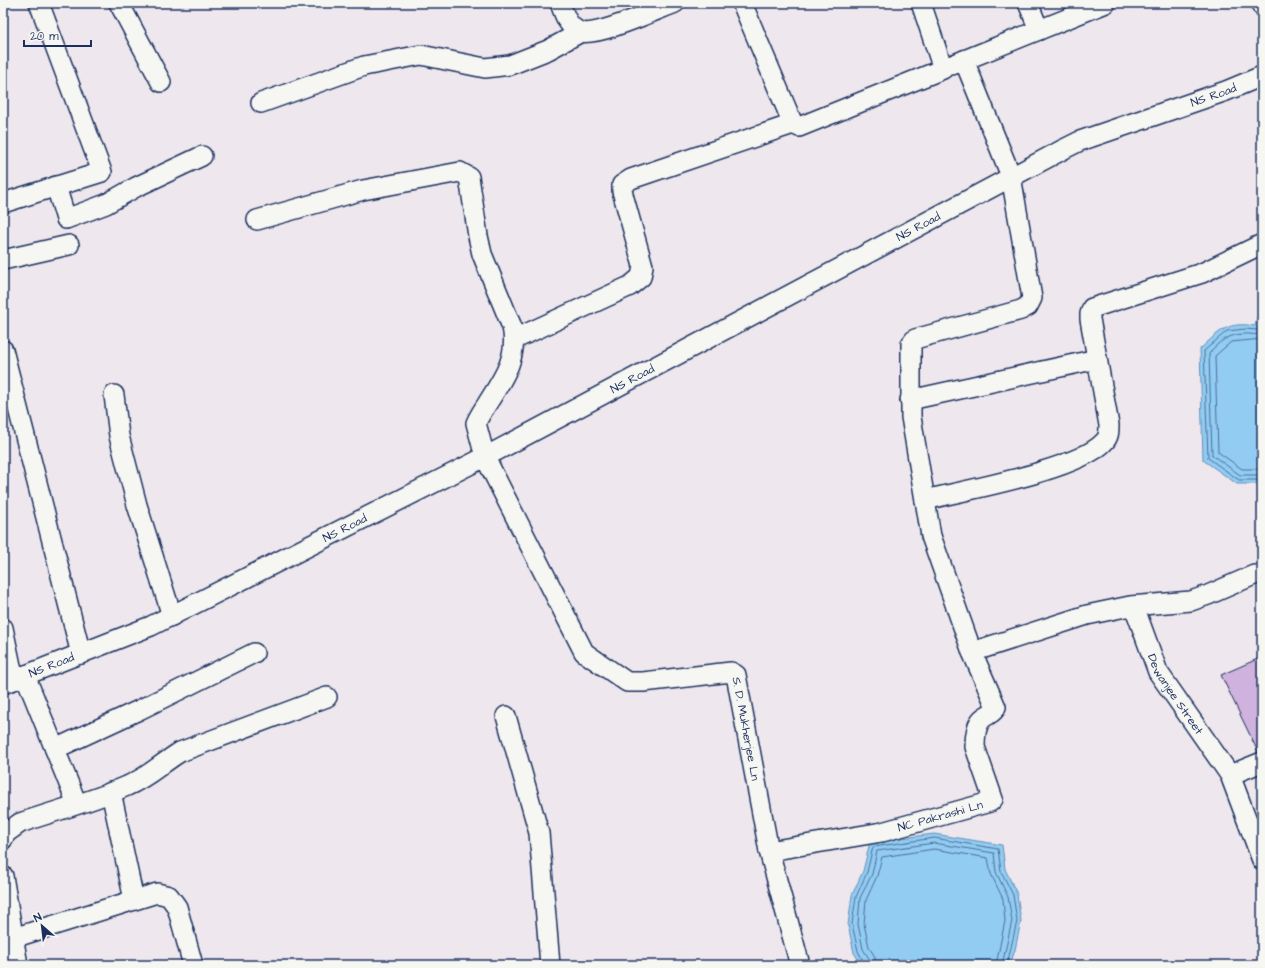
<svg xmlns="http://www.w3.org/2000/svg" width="1265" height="968" font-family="'Architects Daughter',sans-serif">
  <rect width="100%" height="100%" fill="#eee8ee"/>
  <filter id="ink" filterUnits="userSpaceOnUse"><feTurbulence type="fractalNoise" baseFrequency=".025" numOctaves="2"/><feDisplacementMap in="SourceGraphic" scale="8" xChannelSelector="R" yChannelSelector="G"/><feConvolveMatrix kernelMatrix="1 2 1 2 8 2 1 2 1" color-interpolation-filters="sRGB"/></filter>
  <g filter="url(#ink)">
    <!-- water -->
    <path fill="#92ccf2" stroke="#628db7" d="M1262,312V484H1237L1203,460L1200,349C1220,331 1227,321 1255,326L1258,313Z
      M934,834L1002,845L1005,869L1017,894L1021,921L1015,950L1010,965H862L854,953L848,925L852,895L863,871L870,842Z"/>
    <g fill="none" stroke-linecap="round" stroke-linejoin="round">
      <!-- shore -->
      <path stroke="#4b6e99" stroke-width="1" d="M1262,316L1257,330L1245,329L1227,331L1204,351L1208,458L1239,480H1262
        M1262,332C1256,337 1251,333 1244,334C1230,334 1217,342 1209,354L1212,455L1240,475H1262
        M1262,339L1231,342L1215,356L1218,452L1242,469H1262
        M865,965L858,951L852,924L856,897L867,872L873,847L934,838L998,849L1001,871L1013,895L1017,921L1007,965
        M870,965V960L863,949L858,924L860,898L872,874L877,851L934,843L994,853L996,872L1008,897L1012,921L1002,965
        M876,965L875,957L869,947L864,924L866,900L877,876L882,857L934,849L988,858L991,874L1003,899L1005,921L996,965"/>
    </g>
    <!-- building -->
    <path fill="#d0b2de" stroke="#1b2f5e" d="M1262,657V755L1260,756L1221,675Z"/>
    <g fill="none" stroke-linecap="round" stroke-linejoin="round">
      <!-- street casing -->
      <g stroke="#1b2f5e" stroke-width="22">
        <g id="street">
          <path d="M119,3L161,82"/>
          <path d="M560,3C564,14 568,28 581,32C597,37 656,10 675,3"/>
          <path d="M742,3L793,124L799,127L943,69L921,3"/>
          <path d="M1028,3L1039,30"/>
          <path d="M1261,3L1262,6"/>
          <path d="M952,65L1106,3"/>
          <path d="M261,103L364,66L421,55L485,68L510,65L548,50L581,32"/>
          <path d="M56,186L66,219L106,204L136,187L202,156"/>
          <path d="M3,203L102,172L39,3"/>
          <path id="s1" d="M257,220L363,190L460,172L469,177L478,236L482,254L512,327C519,357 502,380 487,404C483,410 479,416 476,423L485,457L584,652L588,655L627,682H643L731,672L736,675L769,851L800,965"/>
          <path d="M3,260L69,245"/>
          <path d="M515,339L630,286L641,277L643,266L622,191V185L631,179L793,124"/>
          <path d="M3,350L81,654"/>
          <path d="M114,395L119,436L137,505L172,616"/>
          <path d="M910,400L1097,359"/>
          <path d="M925,500C965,490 1078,470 1104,442C1109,437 1109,432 1109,425L1090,319V314L1092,308L1202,273L1262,244"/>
          <path id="s2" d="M1134,606L1158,672L1230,775L1262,860"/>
          <path d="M3,628L14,680"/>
          <path d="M972,652L1087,615L1130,606L1191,601L1208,595L1254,575"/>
          <path d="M25,675L77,804"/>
          <path id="s3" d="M3,684L151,626L485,457L1064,149L1080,141L1226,91L1262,76"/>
          <path d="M506,716L539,833L550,965"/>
          <path d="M55,749L139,710L254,653"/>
          <path d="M1230,775L1262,762"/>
          <path d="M111,792L134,900"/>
          <path d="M3,839L6,833L20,823C55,811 93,801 127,786C147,778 162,763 180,752L327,697"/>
          <path id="s4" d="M769,851L882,832L990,802L993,799L975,747C975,739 976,725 982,719C987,714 994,714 996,707L972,652L931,536L911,417V344L915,339L1021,310L1028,306L1032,298L1011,176L964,60"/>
          <path d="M3,876L18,965"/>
          <path d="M13,938L157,893L169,896L177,907L193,965"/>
        </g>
      </g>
      <!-- street -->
      <use href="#street" stroke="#f6f6f2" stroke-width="19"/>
    </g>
  </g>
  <g text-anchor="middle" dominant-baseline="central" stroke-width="4" stroke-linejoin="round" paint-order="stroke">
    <!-- street labels -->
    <g font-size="12" fill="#1b2f5e" stroke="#f6f6f2">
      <text stroke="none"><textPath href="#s3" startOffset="1348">NS Road</textPath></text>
      <text stroke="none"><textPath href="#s3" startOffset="1024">NS Road</textPath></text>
      <text stroke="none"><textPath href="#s3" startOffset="700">NS Road</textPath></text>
      <text stroke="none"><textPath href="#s3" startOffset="376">NS Road</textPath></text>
      <text stroke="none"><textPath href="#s3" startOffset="52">NS Road</textPath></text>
      <text stroke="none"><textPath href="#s2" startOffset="98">Dewanjee Street</textPath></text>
      <text stroke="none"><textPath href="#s1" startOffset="953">S. D. Mukherjee Ln</textPath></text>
      <text stroke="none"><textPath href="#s4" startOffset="175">NC Pakrashi Ln</textPath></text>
    </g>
  </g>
  <!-- margin -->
  <rect width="1265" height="968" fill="none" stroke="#f6f6f2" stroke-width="16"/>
  <rect x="8" y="8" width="1249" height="952" fill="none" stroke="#1b2f5e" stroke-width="1.5" filter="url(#ink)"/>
  <!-- north arrow -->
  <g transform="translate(42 926) rotate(332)" stroke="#f6f6f2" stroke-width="3" paint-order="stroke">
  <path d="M0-3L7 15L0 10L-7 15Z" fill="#1b2f5e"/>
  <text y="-6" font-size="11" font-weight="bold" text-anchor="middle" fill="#1b2f5e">N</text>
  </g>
  <!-- scale -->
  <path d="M24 40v6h67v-6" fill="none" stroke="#1b2f5e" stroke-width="2"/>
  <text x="30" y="40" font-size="12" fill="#1b2f5e" stroke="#f6f6f2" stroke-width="3" paint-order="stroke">20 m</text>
</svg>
